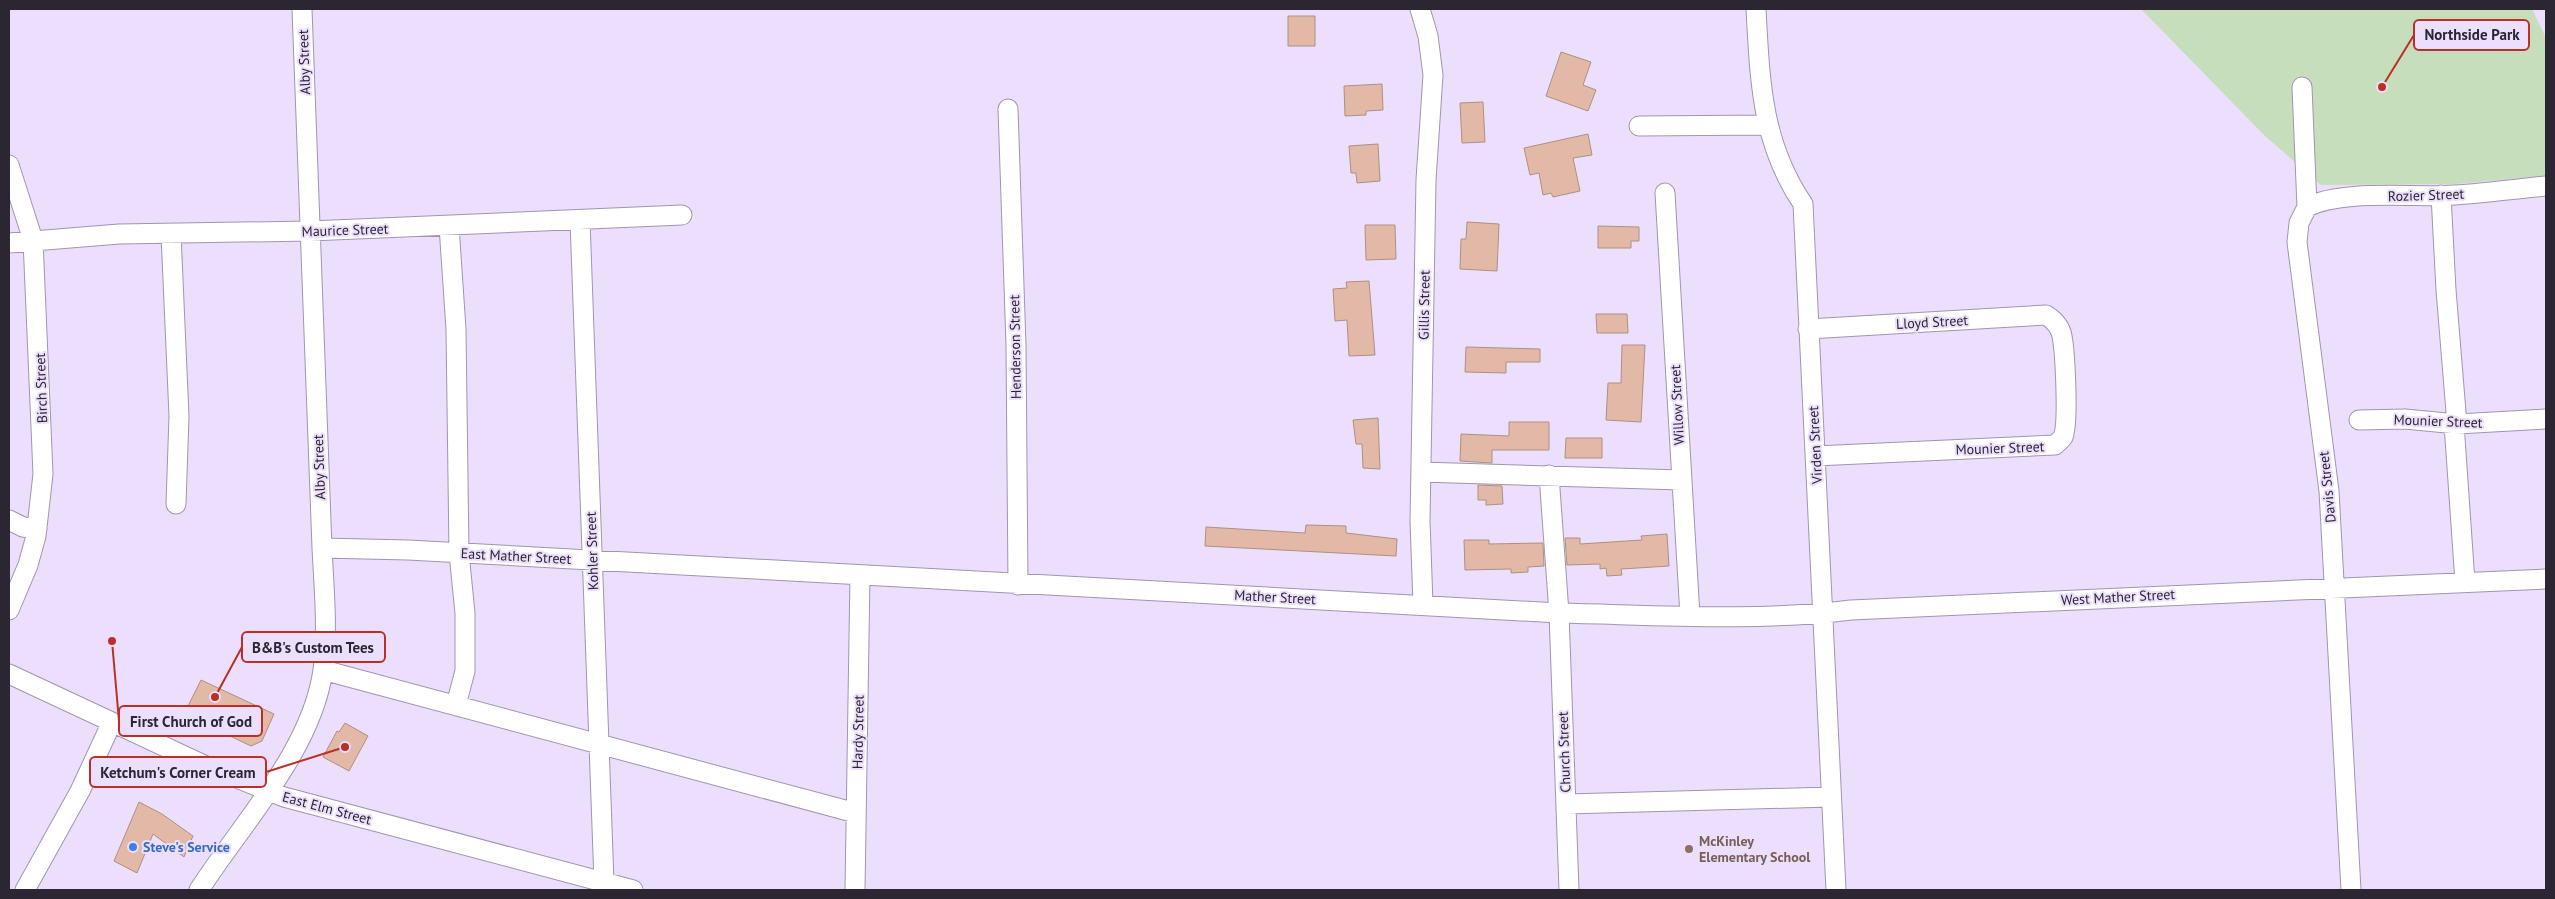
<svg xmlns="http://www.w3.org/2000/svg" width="2555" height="899" font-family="'PT Sans',sans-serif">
  <rect width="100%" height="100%" fill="#ebdffd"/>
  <!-- green -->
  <path fill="#c7debc" d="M2141,9H2532L2546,38V176L2455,184L2321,185L2264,135Z"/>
  <!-- building -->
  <path fill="#e2b9a6" stroke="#ae9081" d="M1288,16H1315V46H1288Z
    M1561,52L1591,62L1583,85L1596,90L1588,111L1546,96Z
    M1382,84L1383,110L1366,111V115L1345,116L1344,86Z
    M1483,102L1485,142L1462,143L1460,103Z
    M1588,134L1592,155L1573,158L1580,191L1553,197L1551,193L1543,195L1539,173L1530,175L1524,148Z
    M1378,144L1380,181L1357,183L1356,173H1351L1349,146Z
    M1467,222L1499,224L1497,271L1460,269L1461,239H1466Z
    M1365,225H1395L1396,259L1366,260Z
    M1598,226L1639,227V241H1631V248H1598Z
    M1369,281L1375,355L1349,356L1347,320L1335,321L1333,289L1347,288L1346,282Z
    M1596,314H1627L1628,333H1597Z
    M1622,345H1645L1641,422L1606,420L1608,383H1621Z
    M1466,347L1540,349V362H1506V373L1465,372Z
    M1378,418L1380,469L1363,468L1362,444H1356L1353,420Z
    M1509,422H1549V450H1492V463L1460,461L1461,434L1509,436Z
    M1566,438H1602V458H1565Z
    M1478,485L1502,486L1503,504L1486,505V500H1478Z
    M1306,525L1346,526V533L1397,539L1396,556L1205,546L1206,527L1305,533Z
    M1667,534L1669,566L1621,569L1622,575L1607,576L1606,568L1600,569V564L1567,565L1565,538H1580V544L1642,540L1641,536Z
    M1464,540H1489V544L1543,543L1544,566L1528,567V572L1511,573V569L1465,570Z
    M201,680L274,714L262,741L251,746L184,714Z
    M345,723L368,736L349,771L323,757L337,731L339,732Z
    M139,802L162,814L193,836L184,857L153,834L137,873L114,861Z"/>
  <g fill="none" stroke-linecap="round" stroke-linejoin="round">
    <!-- minor casing -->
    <g stroke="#a095b1" stroke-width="21">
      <path id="minor" d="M1420,9L1428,36L1433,75L1426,180L1420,521L1423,604
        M1756,9C1760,80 1761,142 1803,204L1836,890
        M2302,87L2307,207L2299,223L2297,242L2329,491L2351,890
        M1008,109L1016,345L1018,585
        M1639,126L1767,125
        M9,165L33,240L43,474L36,536L28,565L9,610
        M1665,193L1690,616
        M2441,195L2446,290L2457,424
        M2307,207C2344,189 2412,198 2455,195C2485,193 2516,189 2546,186
        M580,220L604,882
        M449,226L456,329L459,553L465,613V671L456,705
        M171,234L179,416L176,504
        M9,243L119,234L310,231L682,215
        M1808,329L2046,315C2054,320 2060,326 2062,336C2065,352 2069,423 2063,437C2061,440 2057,443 2055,445L1815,456
        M2359,420L2405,419L2457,424L2546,419
        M2454,424L2465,582
        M1421,472L1681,480
        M1549,475L1559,613L1569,890
        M9,520L23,527L37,529
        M322,548L408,550L1559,613C1656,615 1754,622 1851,610L2546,579
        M323,670L856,813
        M9,674L204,765L284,797L633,890
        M1566,804L1831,797
        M25,890L80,791L112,722
        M199,890C242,823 312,750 323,670C328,630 324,588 322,548L302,9
        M855,890L860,575"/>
    </g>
    <!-- minor -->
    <use href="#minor" stroke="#fff" stroke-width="19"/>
  </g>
  <!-- markers -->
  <circle fill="#3f7fe0" stroke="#ebdffd" stroke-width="2" cx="133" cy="847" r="5"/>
  <circle fill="#8d6e63" stroke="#ebdffd" stroke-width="2" cx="1689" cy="849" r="5"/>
  <g text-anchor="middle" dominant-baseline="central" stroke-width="4" stroke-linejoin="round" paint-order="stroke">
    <!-- street labels -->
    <g font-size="14" fill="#2b2631" stroke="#ebdffd">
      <text transform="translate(304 62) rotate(-92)">Alby Street</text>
      <text transform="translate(2426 195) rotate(-2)">Rozier Street</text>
      <text transform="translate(345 230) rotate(-2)">Maurice Street</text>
      <text transform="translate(1424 305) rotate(-89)">Gillis Street</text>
      <text transform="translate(1932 322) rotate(-3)">Lloyd Street</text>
      <text transform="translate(1015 347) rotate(-91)">Henderson Street</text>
      <text transform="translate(41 388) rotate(-92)">Birch Street</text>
      <text transform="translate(1677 405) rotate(-93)">Willow Street</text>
      <text transform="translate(2438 421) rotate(2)">Mounier Street</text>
      <text transform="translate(1815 445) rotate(-93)">Virden Street</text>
      <text transform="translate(2000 448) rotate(-2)">Mounier Street</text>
      <text transform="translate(319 467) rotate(-92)">Alby Street</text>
      <text transform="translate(2327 487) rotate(-96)">Davis Street</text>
      <text transform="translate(592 551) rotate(-92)">Kohler Street</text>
      <text transform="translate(516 556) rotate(3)">East Mather Street</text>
      <text transform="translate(1275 597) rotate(3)">Mather Street</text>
      <text transform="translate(2118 597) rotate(-3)">West Mather Street</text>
      <text transform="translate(858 732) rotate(-89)">Hardy Street</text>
      <text transform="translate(1564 752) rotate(-92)">Church Street</text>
      <text transform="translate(327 808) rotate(15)">East Elm Street</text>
    </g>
    <!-- education labels -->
    <g font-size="14" font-weight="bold" fill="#785e54" stroke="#ebdffd" text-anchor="start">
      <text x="1699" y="841">McKinley<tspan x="1699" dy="16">Elementary School</tspan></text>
    </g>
    <!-- shop labels -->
    <g font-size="14" font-weight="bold" fill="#366cbe" stroke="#ebdffd" text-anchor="start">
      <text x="143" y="847">Steve's Service</text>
    </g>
  </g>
  <!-- callouts -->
  <path fill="none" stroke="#bd2f26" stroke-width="2" d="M2382 87L2414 35M215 697L242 647M112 641L119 721M345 747L266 772"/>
  <g fill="#bd2f26" stroke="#ebdffd" stroke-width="2">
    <circle cx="2382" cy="87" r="5"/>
    <circle cx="215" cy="697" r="5"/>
    <circle cx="112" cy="641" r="5"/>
    <circle cx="345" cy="747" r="5"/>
  </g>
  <g fill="#ebdffd" stroke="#bd2f26" stroke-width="2">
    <rect x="2414" y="20" width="115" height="30" rx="5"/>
    <rect x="242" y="632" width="143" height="30" rx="5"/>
    <rect x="119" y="706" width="143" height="30" rx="5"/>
    <rect x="90" y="757" width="176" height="30" rx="5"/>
  </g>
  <g font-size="15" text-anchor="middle" font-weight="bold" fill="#2b2631">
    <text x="2472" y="40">Northside Park</text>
    <text x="313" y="653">B&amp;B's Custom Tees</text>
    <text x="191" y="727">First Church of God</text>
    <text x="178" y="778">Ketchum's Corner Cream</text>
  </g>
  <!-- border -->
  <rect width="2555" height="899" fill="none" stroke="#2b2631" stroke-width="20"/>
</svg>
